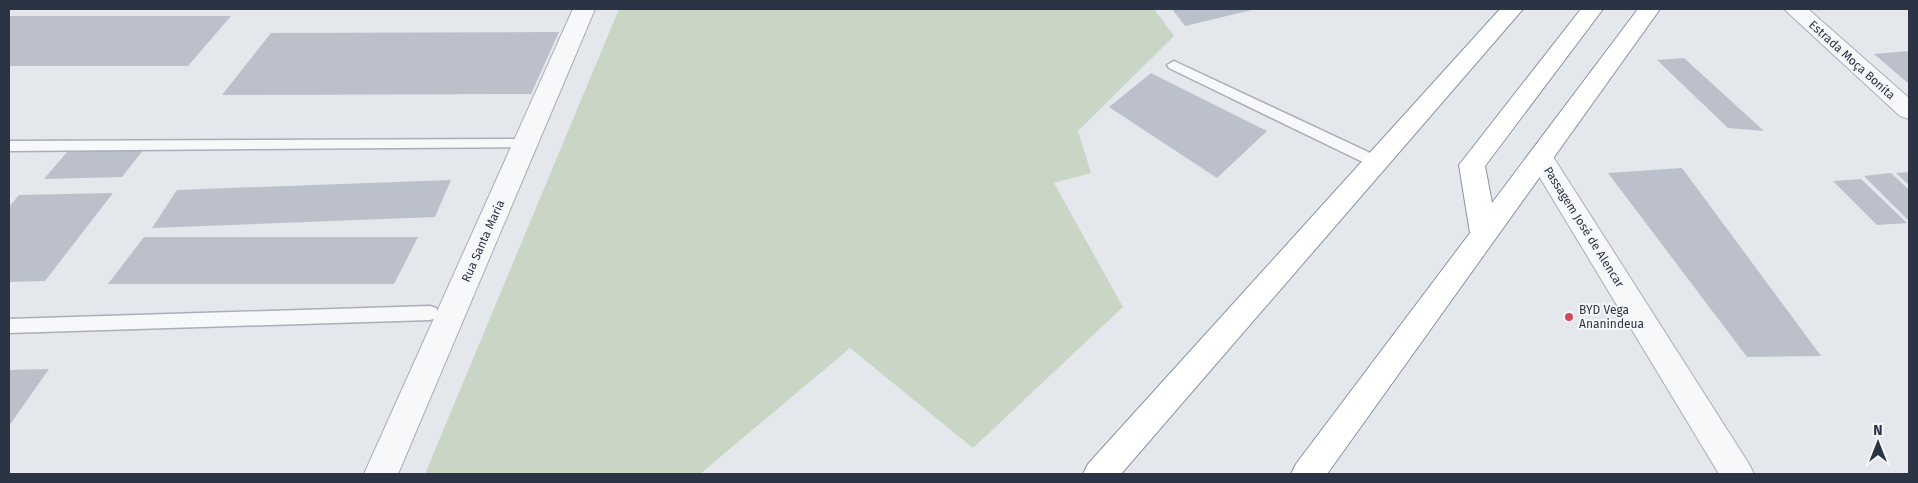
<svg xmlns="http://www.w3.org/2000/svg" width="1918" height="483" font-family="'Fira Sans',sans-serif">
  <rect width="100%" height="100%" fill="#e4e7ec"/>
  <!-- green -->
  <path fill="#c9d6c5" d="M619,9H1154L1174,36L1078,131L1091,173L1054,183L1123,307L973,448L850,348L700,474H425Z"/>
  <!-- building -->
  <path fill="#bbc0ca" d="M1172,9H1256L1185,26Z
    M9,16H231L188,66H9Z
    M559,32L531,94L222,95L271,33Z
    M1909,51V84L1874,54Z
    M1684,58L1764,131L1728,128L1657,60Z
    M1151,73L1267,131L1217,178L1109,107Z
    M144,149L122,177L44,179L68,151Z
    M1682,168L1821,356L1747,357L1608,173Z
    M1909,172V185L1896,173Z
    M1891,173L1909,190V221L1864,176Z
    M1861,179L1907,223L1877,225L1833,181Z
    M451,180L435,217L152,228L177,190Z
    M113,193L45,281L9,282V207L19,195Z
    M144,237H418L394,284H108Z
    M49,369L9,426V370Z"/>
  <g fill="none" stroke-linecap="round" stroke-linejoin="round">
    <!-- service casing -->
    <g stroke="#a9aeb7" stroke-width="3">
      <path id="service" d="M1174,61L1381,158L1384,162L1381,166H1371L1169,68L1167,65Z
        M525,139L530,141L532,144L530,147L9,151V141Z
        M430,306L436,308L439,313L436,318L430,320L9,333V319Z"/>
    </g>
    <!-- minor casing -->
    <g stroke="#a9aeb7" stroke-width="2">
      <path id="minor" d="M1541,150L1550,152L1749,464L1754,474H1719L1528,158L1532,152Z"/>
    </g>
    <!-- tertiary casing -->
    <g stroke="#a9aeb7" stroke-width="2">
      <path id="tertiary" d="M573,9H595L398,474H364Z
        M1784,9H1808L1909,98V119L1900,116Z"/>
    </g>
    <!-- trunk casing -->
    <g stroke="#8b94a3" stroke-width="2">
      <path id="trunk" d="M1500,9H1523L1121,474H1083L1088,464Z
        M1581,9H1603L1485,166L1492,203L1638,9H1660L1327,474H1291L1296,464L1470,233L1459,165Z"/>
    </g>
    <!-- service -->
    <use href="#service" fill="#f7f8fa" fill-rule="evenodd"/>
    <!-- minor -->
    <use href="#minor" fill="#f7f8fa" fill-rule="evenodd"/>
    <!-- tertiary -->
    <use href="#tertiary" fill="#f7f8fa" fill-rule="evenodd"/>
    <!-- trunk -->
    <use href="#trunk" fill="#fff" fill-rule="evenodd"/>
  </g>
  <!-- markers -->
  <circle fill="#d1495b" stroke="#f4f6f9" stroke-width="2" cx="1569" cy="317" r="5"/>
  <g text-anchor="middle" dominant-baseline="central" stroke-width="4" stroke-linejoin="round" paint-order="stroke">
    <!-- street labels -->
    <g font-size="12" fill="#2b3445" stroke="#f4f6f9">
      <text transform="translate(1852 60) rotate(42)">Estrada Moça Bonita</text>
      <text transform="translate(1584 227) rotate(58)">Passagem José de Alencar</text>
      <text transform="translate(483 241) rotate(-66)">Rua Santa Maria</text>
    </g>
    <!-- poi labels -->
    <g font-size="12" fill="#2b3445" stroke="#f4f6f9" text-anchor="start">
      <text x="1579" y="310">BYD Vega<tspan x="1579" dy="14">Ananindeua</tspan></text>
    </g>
  </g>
  <!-- border -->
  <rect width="1918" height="483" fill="none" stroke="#2b3445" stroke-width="20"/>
  <!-- north arrow -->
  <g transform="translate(1878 443)" stroke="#f4f6f9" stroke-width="4" paint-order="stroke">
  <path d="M0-4L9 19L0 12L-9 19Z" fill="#2b3445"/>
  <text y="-8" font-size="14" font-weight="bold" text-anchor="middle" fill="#2b3445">N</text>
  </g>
</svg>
